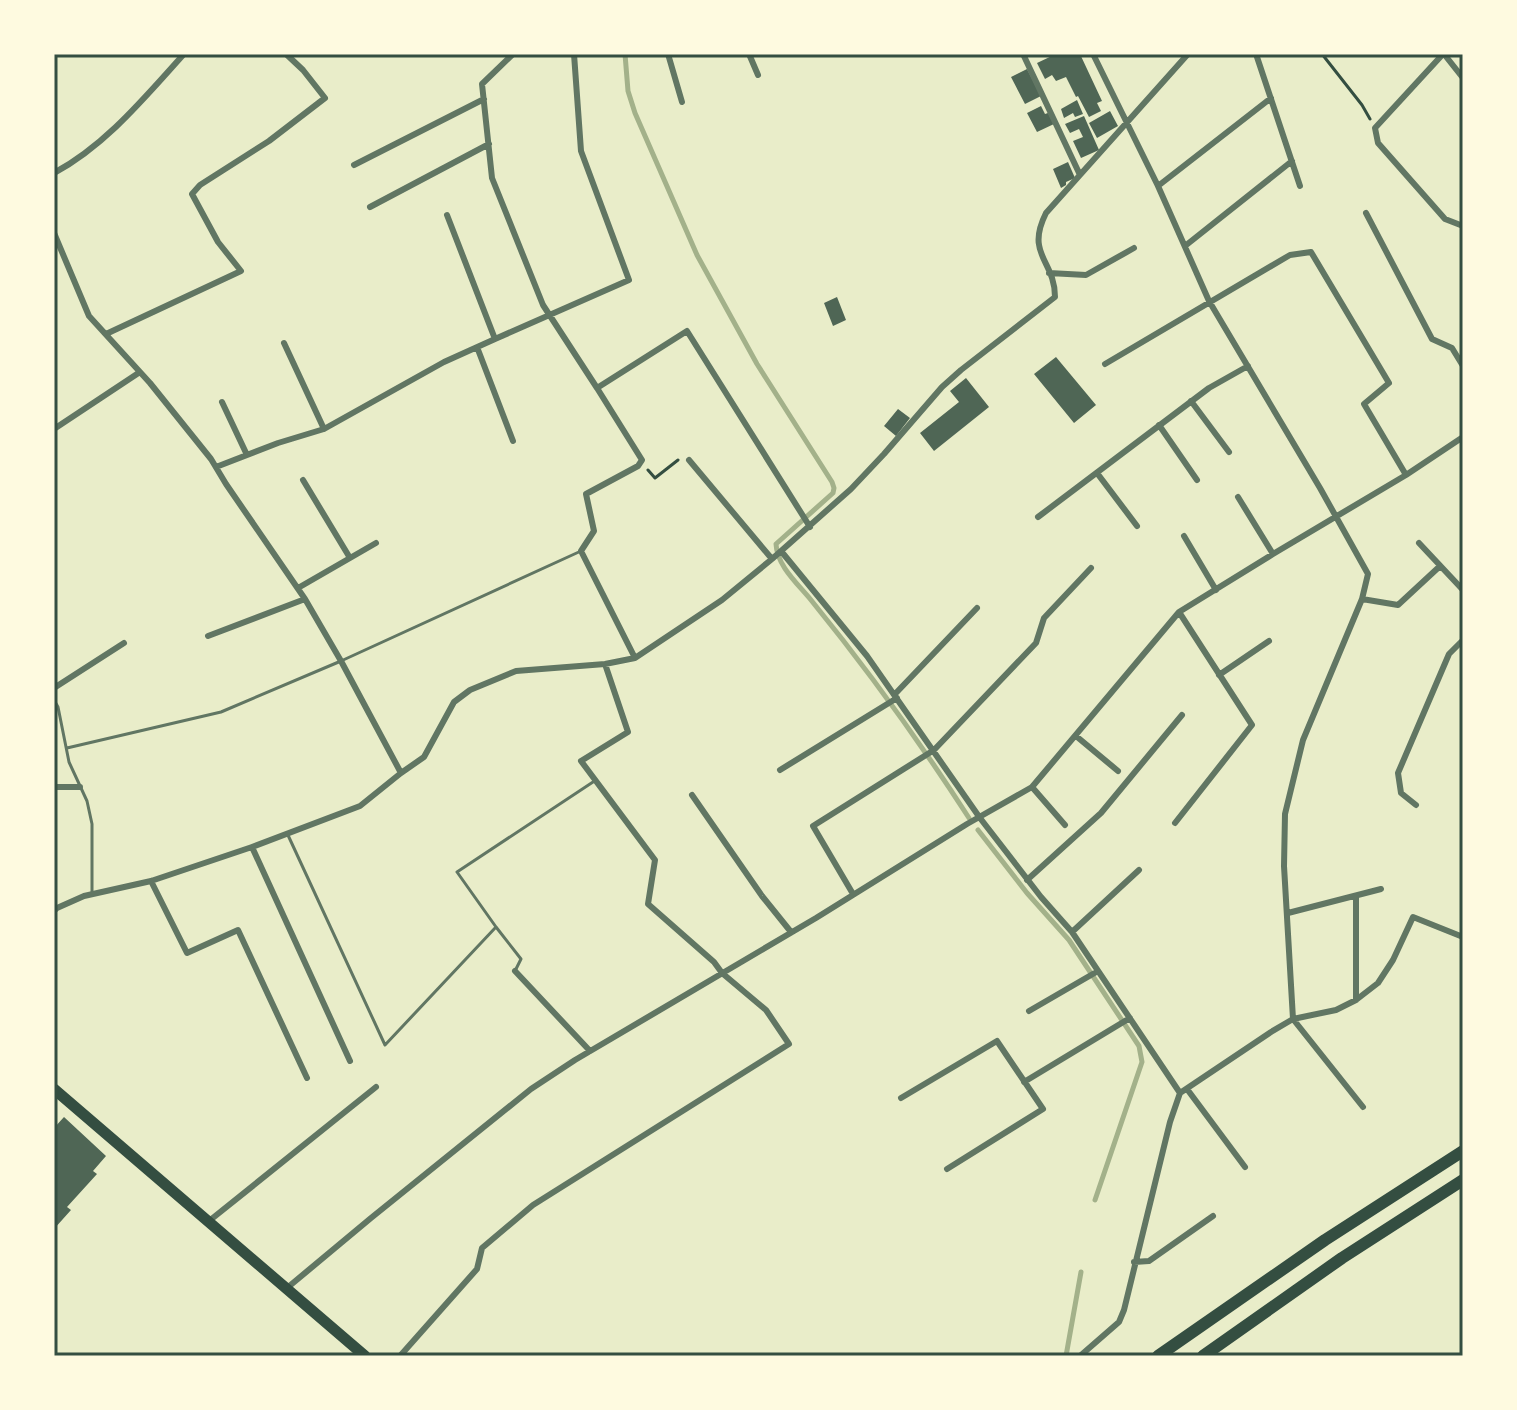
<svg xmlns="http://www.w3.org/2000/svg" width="1517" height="1410" font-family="Inter,sans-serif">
  <rect width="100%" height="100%" fill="#e9edc9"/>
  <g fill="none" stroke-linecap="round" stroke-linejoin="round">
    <!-- stream -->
    <path stroke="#a3b18a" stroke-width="5" d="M625,54L628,91L635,113L697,255L757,364L832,482L834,488L833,493L776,544C777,566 798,584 811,600C868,670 920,742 969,818
      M978,830L1027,893L1069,940L1139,1046L1142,1062L1095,1200
      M1066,1356L1081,1272"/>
  </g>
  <!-- building -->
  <path fill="#4f6655" d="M1056,54H1080L1102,101L1097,103L1101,111L1089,117L1078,96L1076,97L1066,77L1056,81L1052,75L1045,79L1037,63Z
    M1027,69L1041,96L1025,104L1011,77Z
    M1077,100L1083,114L1075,117L1073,113L1064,118L1061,109Z
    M1041,106L1045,114L1048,113L1054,124L1037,132L1027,113Z
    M1110,111L1118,126L1097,138L1089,123Z
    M1084,116L1099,150L1081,158L1073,141L1083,137L1079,129L1070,133L1065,124Z
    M1068,162L1075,178L1066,182V185L1061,188L1053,169Z
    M837,297L846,320L833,326L824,303Z
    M1056,357L1096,405L1074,423L1034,374Z
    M966,378L989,407L934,451L920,433L959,402L950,391Z
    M898,409L910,418L896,436L884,426Z
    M64,1117L106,1156L93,1171L97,1174L67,1207L71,1210L54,1229V1128Z"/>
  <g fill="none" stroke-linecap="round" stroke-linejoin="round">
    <!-- path -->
    <path stroke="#344e41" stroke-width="3" d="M1322,54L1362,105L1370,119
      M648,470L655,478L678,460"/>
    <!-- service -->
    <path stroke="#617663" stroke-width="3" d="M54,700L58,707L69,762L87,801L92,824V894
      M67,748L221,712L341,661L581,551
      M287,833L385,1045L496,927
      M515,971L521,959L496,927L457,872L596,780"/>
    <!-- minor -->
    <path stroke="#617663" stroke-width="6" d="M513,54L482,84L492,178L543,305L597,388L687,331L810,527
      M668,54L682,102
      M749,54L758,75
      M1023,54L1080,175
      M1093,54L1158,186L1209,301L1320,488L1368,574L1362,599L1303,740L1285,814L1284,866L1293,1019L1363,1107
      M1256,54L1300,186
      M1443,54L1375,128L1378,143L1445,219L1463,226
      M1444,54L1463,78
      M354,165L484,99
      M54,173C106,145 145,97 184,54
      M1158,186L1271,98
      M370,207L489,144
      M1366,213L1432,339L1452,348L1463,366
      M54,233L89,316L150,383L211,459L226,484L305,599L341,661L401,773
      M1185,246L1292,161
      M1049,273L1086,275L1134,248
      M106,334L241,271L218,242L192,194L200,185L269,141L325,98L303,70L286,54
      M495,339L629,280L581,151L574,54
      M284,343L324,429
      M477,347L513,441
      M1105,364L1290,255L1311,252L1389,383L1364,404L1406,475
      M597,388L642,460L638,466L586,494L594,531L581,551L635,658
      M1191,401L1229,452
      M222,402L247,455
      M1159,425L1197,480
      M54,429L140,372
      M689,460L772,559
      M216,467L278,443L324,429L444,362L495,339L447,215
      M1097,473L1137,526
      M303,480L350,558
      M1238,497L1273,554
      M1038,517L1209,388L1248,366
      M1184,536L1216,590
      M1419,543L1463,590
      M781,551L867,656L980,818L1041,897L1072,932L1180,1093
      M298,588L376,543
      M1362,599L1398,605L1439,567
      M208,636L305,599
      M1219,675L1269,641
      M54,688L124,643
      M895,694L977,608
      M1076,736L1118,771
      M780,770L897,698
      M54,787H80
      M1032,787L1065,825
      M692,795L762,896L791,932
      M1416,805L1401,793L1398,773L1449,654L1463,640
      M1175,823L1252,725L1179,612
      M252,847L350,1061
      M1027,880L1101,813L1182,715
      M151,881L187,953L238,930L307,1078
      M853,894L813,826L934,750L1036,643L1044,618L1091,568
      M1356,897V1000
      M54,911L57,908L84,896L151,881L252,847L360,806L401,773L424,757L454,702L470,690L516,671L605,664L635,658L722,600L772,559L851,489L884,454L942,387L961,370L1055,297C1055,260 1025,255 1046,213L1188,54
      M1288,913L1381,889
      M1072,932L1139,870
      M515,971L590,1051
      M1029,1011L1098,971
      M1024,1082L1130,1018
      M1187,1089L1245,1167
      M901,1098L997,1041L1043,1109L947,1169
      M209,1221L376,1087
      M1134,1262L1149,1261L1213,1216
      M287,1288L371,1218L531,1089L575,1060L816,918L967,824L1032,787L1179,612L1273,554L1406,475L1463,437
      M400,1356L477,1269L482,1248L533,1205L789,1044L766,1010L722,973L714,962L648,904L655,860L581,761L628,732L605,664
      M1080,1356L1119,1322L1124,1310L1170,1122L1180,1093L1271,1032L1293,1019L1336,1010L1356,1000L1378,983L1393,960L1413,917L1463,937"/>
    <!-- trunk -->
    <path stroke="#344e41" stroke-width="11" d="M54,1089L365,1356"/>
    <!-- motorway -->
    <path stroke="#344e41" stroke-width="12" d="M1158,1356L1325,1240L1463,1151
      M1203,1356L1342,1258L1463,1180"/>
  </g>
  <!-- border -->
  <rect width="1517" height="1410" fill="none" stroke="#fefae0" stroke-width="112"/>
  <rect x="56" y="56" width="1405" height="1298" fill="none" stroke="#344e41" stroke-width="3"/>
</svg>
